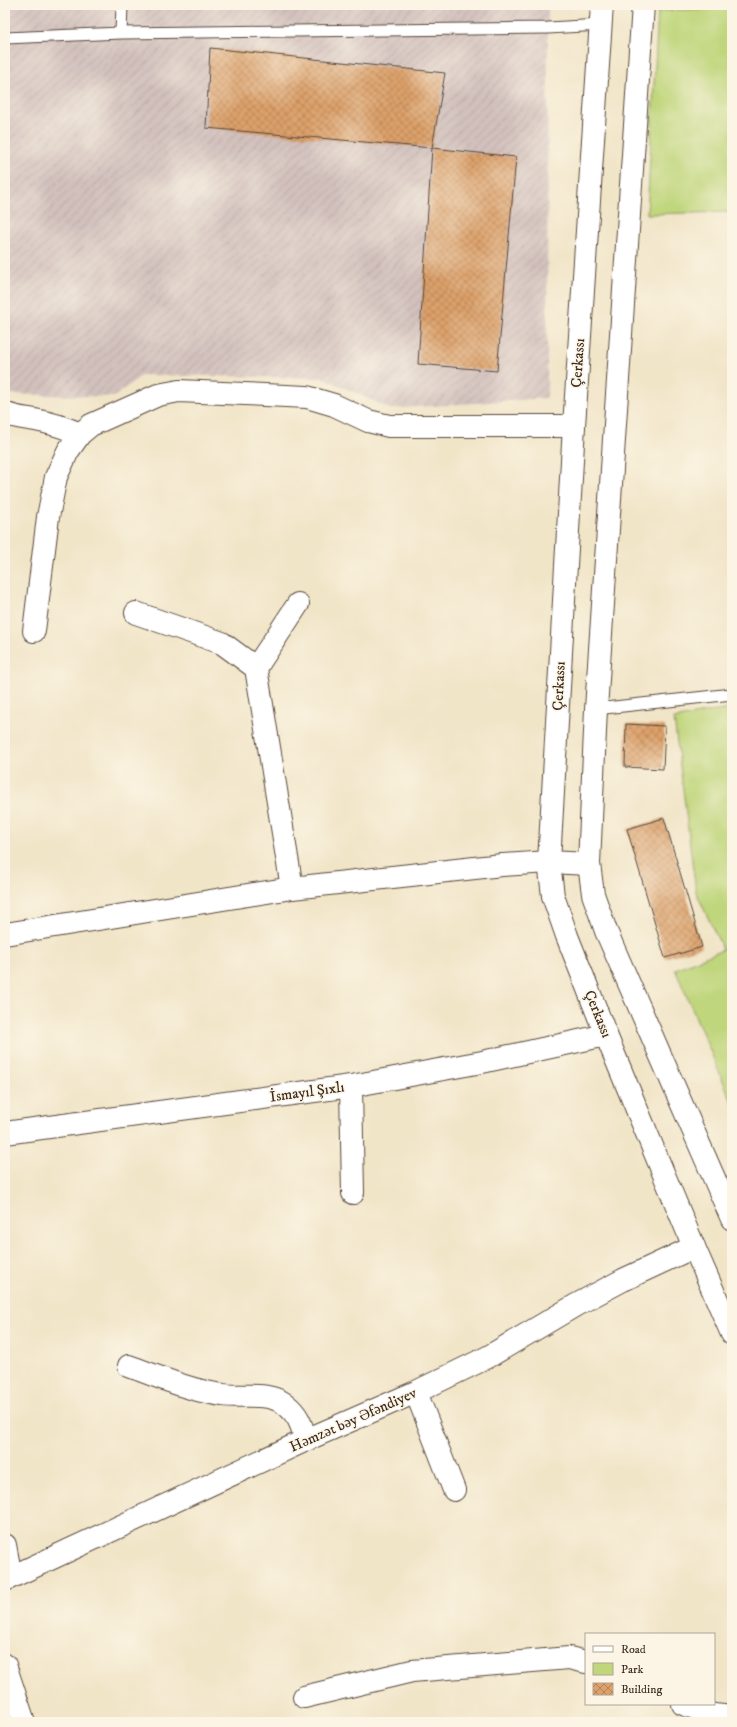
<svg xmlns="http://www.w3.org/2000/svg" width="737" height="1727" font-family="'IM FELL DW Pica',serif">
  <defs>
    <pattern id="industrial-furrows" width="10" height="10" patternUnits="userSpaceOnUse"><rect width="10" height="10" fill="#d1c0bc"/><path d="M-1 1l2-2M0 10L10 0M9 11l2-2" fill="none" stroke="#b4a5a1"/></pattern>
    <pattern id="building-cross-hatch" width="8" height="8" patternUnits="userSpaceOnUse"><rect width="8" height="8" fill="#dda16a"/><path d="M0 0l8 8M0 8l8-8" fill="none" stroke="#b48357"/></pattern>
  </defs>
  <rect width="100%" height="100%" fill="#fcf5e5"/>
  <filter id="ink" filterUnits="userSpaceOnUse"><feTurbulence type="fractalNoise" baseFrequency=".025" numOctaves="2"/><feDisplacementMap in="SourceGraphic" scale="8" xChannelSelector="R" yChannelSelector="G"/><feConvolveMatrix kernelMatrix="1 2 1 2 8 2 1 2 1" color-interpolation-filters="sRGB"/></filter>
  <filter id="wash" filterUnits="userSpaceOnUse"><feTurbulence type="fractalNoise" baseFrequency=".012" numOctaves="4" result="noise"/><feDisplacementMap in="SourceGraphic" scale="16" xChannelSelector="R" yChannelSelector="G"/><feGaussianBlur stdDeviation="0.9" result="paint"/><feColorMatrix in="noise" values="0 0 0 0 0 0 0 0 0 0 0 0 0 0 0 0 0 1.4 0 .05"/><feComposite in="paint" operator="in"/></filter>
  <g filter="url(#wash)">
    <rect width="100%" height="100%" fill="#f1e5c8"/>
    <!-- industrial -->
    <path fill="url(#industrial-furrows)" d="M5,5H548L547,398L390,409L324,378L142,375L114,397L5,394Z"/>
    <!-- green -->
    <path fill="#bfd67b" stroke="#7d804c" d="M732,8V212L647,214L658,11Z
      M732,709V1102L675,969L723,950L696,892L674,719L708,712Z"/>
    <g id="blocks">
      <!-- building -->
      <path fill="url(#building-cross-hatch)" d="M210,48L445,73L432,148L206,128Z
        M432,148L516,157L497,371L418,364Z
        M626,724L665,726L663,769L625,767Z
        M664,818L702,947L665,958L627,829Z"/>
    </g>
  </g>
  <g filter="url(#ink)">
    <use href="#blocks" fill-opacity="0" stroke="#564638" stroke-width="1"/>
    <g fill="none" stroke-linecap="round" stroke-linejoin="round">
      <!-- service casing -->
      <g stroke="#564638" stroke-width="13">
        <path id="service" d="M121,33L122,5
          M5,38L121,33L548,28L601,25
          M596,709L732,694"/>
      </g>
      <!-- minor casing -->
      <g stroke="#564638" stroke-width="24">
        <path id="minor" d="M5,413C15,418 24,418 35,420C51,423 65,427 80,434
          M136,613L222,643L256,668L292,888
          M34,631L48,517L56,477L68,451L80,434L91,425L158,395L179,391L307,397L334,405L368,421L389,426H574
          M256,668L298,604
          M5,934L292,888L502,865L549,862L589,864
          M351,1086L353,1193
          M5,1133L351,1086L482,1062L606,1035
          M129,1366C159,1377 191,1391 223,1395C243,1398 268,1391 285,1404C299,1415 301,1424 306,1440
          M416,1392L454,1490
          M5,1545L11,1577
          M5,1580L306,1440L416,1392L488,1357L576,1305L623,1280L694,1247
          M5,1665L24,1722
          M304,1697L412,1671L569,1658L586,1662
          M683,1704L714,1715L732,1717"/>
      </g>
      <!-- tertiary casing -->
      <g stroke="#564638" stroke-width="24">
        <path id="tertiary" d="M602,5L574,426L549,862L553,896L567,936L606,1035L694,1247L732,1334
          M643,5L596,709L589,864L593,894L606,931L732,1219"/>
      </g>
      <!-- service -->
      <use href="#service" stroke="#fff" stroke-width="11"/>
      <!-- minor -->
      <use href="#minor" stroke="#fff" stroke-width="22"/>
      <!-- tertiary -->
      <use href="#tertiary" stroke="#fff" stroke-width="22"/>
    </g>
  </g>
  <g text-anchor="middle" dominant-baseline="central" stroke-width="3" stroke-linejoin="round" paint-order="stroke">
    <!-- street labels -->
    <g font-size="15" fill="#3b2a1e" stroke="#fcf5e5">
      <text transform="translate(578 363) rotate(-86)">Çerkassı</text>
      <text transform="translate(559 686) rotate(-87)">Çerkassı</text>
      <text transform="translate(598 1014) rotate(68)">Çerkassı</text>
      <text transform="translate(307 1092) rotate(-8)">İsmayıl Şıxlı</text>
      <text transform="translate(353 1420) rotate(-24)">Həmzət bəy Əfəndiyev</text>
    </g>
  </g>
  <!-- margin -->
  <rect width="737" height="1727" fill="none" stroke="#fcf5e5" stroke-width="20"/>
  <!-- legend -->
  <rect x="585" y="1633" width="130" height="72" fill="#fcf5e5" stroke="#afa495"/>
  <rect x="593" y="1646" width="20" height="6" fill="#ffffff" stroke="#afa495"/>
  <text x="621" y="1653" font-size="12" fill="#3b2a1e">Road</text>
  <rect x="593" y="1663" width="20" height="12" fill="#bfd67b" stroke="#afa495"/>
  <text x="621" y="1673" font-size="12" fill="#3b2a1e">Park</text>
  <rect x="593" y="1683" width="20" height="12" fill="url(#building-cross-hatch)" stroke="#afa495"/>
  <text x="621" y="1693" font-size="12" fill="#3b2a1e">Building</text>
</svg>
